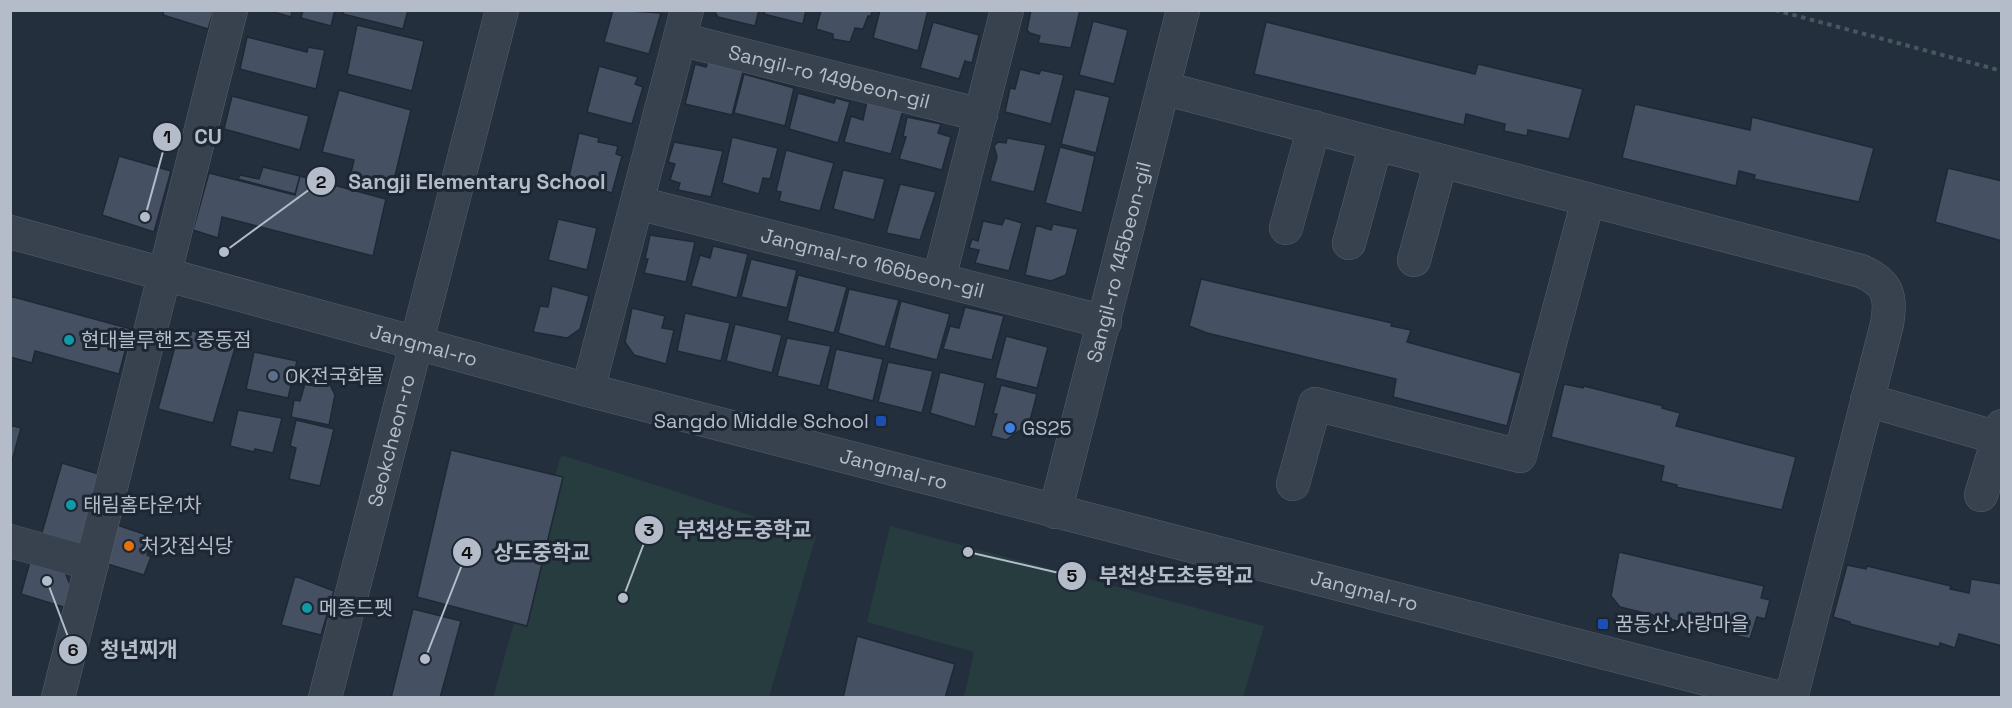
<svg xmlns="http://www.w3.org/2000/svg" width="2012" height="708" font-family="'Space Grotesk','Noto Sans KR',sans-serif">
  <rect width="100%" height="100%" fill="#242f3e"/>
  <!-- green -->
  <path fill="#263c3f" d="M561,455L816,536L769,697L493,698Z
    M890,526L1264,626L1243,697H964L974,652L867,622Z"/>
  <!-- building -->
  <path fill="#455162" stroke="#1f2835" stroke-width="1.5" d="M164,10H214L208,29L163,15Z
    M267,10H292L291,17Z
    M303,10H335L331,26L301,18Z
    M344,10H408L403,29L343,14Z
    M613,10L661,13L649,54L604,42Z
    M714,10H759L755,26L718,17Z
    M765,10H806L803,24L764,14Z
    M821,10H872L871,16H868L863,29L855,28L850,42L833,39V34L816,29Z
    M880,10H928L918,51L873,38Z
    M1031,10H1080L1071,48L1038,43L1040,36L1030,33L1027,30Z
    M1093,21L1128,30L1114,84L1079,75Z
    M933,22L979,35L972,63L965,61L959,79L920,68Z
    M1266,22L1475,74L1478,64L1583,89L1569,139L1528,130L1527,136L1504,131L1505,124L1466,114L1464,125L1254,74Z
    M357,25L424,41L412,91L347,74Z
    M247,37L307,52L308,47L325,50L316,89L240,69Z
    M708,61L744,68L732,115L685,104L695,64L706,67Z
    M599,66L638,77L635,84L643,87L632,124L587,112Z
    M1020,69L1039,74L1041,70L1064,75L1051,124L1005,112L1010,88L1015,89Z
    M744,74L794,88L785,126L734,113Z
    M1075,89L1110,97L1096,153L1061,144Z
    M339,90L411,110L391,192L349,181L354,160L322,152Z
    M798,93L834,103L836,98L850,102L838,143L789,129Z
    M232,96L309,116L300,150L224,129Z
    M867,101L903,110L891,154L844,142L851,116L863,120Z
    M1635,104L1750,130L1752,117L1874,148L1859,202L1754,179L1755,175L1739,171L1736,186L1622,158Z
    M907,117L941,124L938,133L951,137L942,170L899,159L906,137L903,136Z
    M579,133L599,138L598,142L618,146L616,154L622,156L612,193L568,181Z
    M732,137L778,148L770,179L763,178L759,194L722,183Z
    M1007,138L1046,145L1034,192L990,181L997,157L994,146L998,142L1006,143Z
    M674,142L723,151L711,197L678,190L680,183L670,180L675,164L668,162Z
    M1060,147L1095,156L1082,213L1045,203Z
    M786,150L834,163L820,211L779,201L781,192L776,191Z
    M119,156L171,171L154,232L102,215Z
    M263,167L300,176L295,194L238,179L240,175L259,179Z
    M1948,168L2002,181V241L1935,222Z
    M843,170L885,179L874,220L833,209Z
    M209,173L295,195L300,176L386,199L373,256L222,217L218,238L193,230Z
    M900,184L936,192L920,240L886,233Z
    M1005,218L1022,223L1009,271L975,263L979,250L969,248L972,239L978,241L983,221L1002,225Z
    M558,219L597,228L587,270L548,260Z
    M1053,224L1078,229L1066,275L1051,281L1025,275L1036,225L1051,230Z
    M650,235L695,242L686,282L644,273L648,259H645Z
    M713,246L748,254L737,298L691,286L700,255L710,258Z
    M751,259L797,270L787,308L741,297Z
    M798,275L847,287L834,333L787,321Z
    M1201,279L1392,323L1391,326L1411,330L1407,342L1521,373L1507,426L1393,397L1396,379L1207,333L1189,326Z
    M552,286L589,296L580,329L567,338L533,332L540,306L548,307Z
    M849,289L899,300L885,347L838,333Z
    M10,296L131,329L119,374L35,351L32,363L10,357Z
    M901,301L950,314L937,360L889,348Z
    M965,307L1004,316L992,360L943,349L950,326L959,328Z
    M632,308L665,316L662,328L674,330L666,364L634,355L625,342Z
    M685,313L730,323L721,361L677,351Z
    M735,324L782,335L772,373L726,361Z
    M180,328L234,341L233,347L235,348L213,423L158,409Z
    M1006,336L1048,347L1037,388L995,378Z
    M787,338L831,346L820,386L777,376Z
    M836,349L883,359L873,401L827,389Z
    M254,352L297,361L288,398L246,389Z
    M888,362L933,371L922,413L878,402Z
    M310,366L322,368L335,395L329,425L291,417L294,400L300,401Z
    M940,372L985,383L975,427L930,413Z
    M1564,384L1583,388L1584,386L1663,406L1662,408L1680,413L1676,426L1796,457L1782,510L1676,487L1677,485L1661,481L1664,466L1551,437Z
    M1001,385L1037,394L1029,424L1006,440L991,436L997,414H993Z
    M238,410L282,418L273,453L255,449L254,452L230,446Z
    M296,420L334,429L320,486L289,479L296,448L290,446Z
    M10,425L21,428L12,461L10,460Z
    M451,450L563,477L527,626L417,597Z
    M62,463L102,475L79,547L41,536Z
    M114,524L153,537L147,555L151,557L144,575L104,563Z
    M1619,552L1764,586L1761,598L1770,600L1765,619L1757,617L1750,639L1620,607L1611,596Z
    M31,558L63,567L74,595L70,609L21,594Z
    M1847,565L1866,569L1867,566L1951,586L1950,589L1969,593L1971,579L2002,584V646L1959,634L1955,648L1940,643L1939,647L1850,624V622L1833,617Z
    M295,576L334,591L321,635L281,625Z
    M413,609L461,621L440,698H391Z
    M857,636L955,664L945,698H843Z"/>
  <g fill="none" stroke-linecap="round" stroke-linejoin="round">
    <!-- minor casing -->
    <g stroke="#565f6c" stroke-width="34">
      <g id="minor">
        <path id="s1" d="M680,39L981,115"/>
        <path d="M1163,88L1861,271C1888,283 1892,296 1887,324L1791,698"/>
        <path id="s2" d="M638,203L1105,322"/>
        <path d="M1286,228L1314,127"/>
        <path id="s3" d="M10,232L588,390L1780,698"/>
        <path d="M1349,243L1376,144"/>
        <path d="M1414,260L1441,161"/>
        <path d="M939,279L1007,10"/>
        <path d="M588,390L687,10"/>
        <path d="M1867,400L2002,439"/>
        <path d="M1293,484L1315,404L1520,456L1588,200"/>
        <path d="M1981,495L2002,426"/>
        <path id="s4" d="M1055,512L1183,10"/>
        <path d="M10,541L92,564"/>
        <path d="M58,698L231,10"/>
        <path id="s5" d="M325,698L502,10"/>
      </g>
    </g>
    <!-- path -->
    <path stroke="#44595c" stroke-width="4" stroke-dasharray="4.5 4.5" stroke-linecap="butt" d="M1775,10L2002,71"/>
    <!-- minor -->
    <use href="#minor" stroke="#38414e" stroke-width="33"/>
  </g>
  <!-- markers -->
  <g fill="#0f9aa8" stroke="#1d2633" stroke-width="2">
    <circle cx="69" cy="340" r="6"/>
    <circle cx="71" cy="505" r="6"/>
    <circle cx="307" cy="608" r="6"/>
  </g>
  <circle fill="#5c6f8a" stroke="#1d2633" stroke-width="2" cx="273" cy="376" r="6"/>
  <g fill="#1a4fb4" stroke="#1d2633" stroke-width="2">
    <rect x="875" y="415" width="12" height="12" rx="3"/>
    <rect x="1597" y="618" width="12" height="12" rx="3"/>
  </g>
  <circle fill="#3f7fe0" stroke="#1d2633" stroke-width="2" cx="1010" cy="428" r="6"/>
  <circle fill="#e8710a" stroke="#1d2633" stroke-width="2" cx="129" cy="546" r="6"/>
  <g text-anchor="middle" dominant-baseline="central" stroke-width="6" stroke-linejoin="round" paint-order="stroke">
    <!-- street labels -->
    <g font-size="20" fill="#b4bcc9" stroke="#1d2633">
      <text stroke="none"><textPath href="#s1" startOffset="154">Sangil-ro 149beon-gil</textPath></text>
      <text stroke="none"><textPath href="#s2" startOffset="242">Jangmal-ro 166beon-gil</textPath></text>
      <text stroke="none"><textPath href="#s4" startOffset="258">Sangil-ro 145beon-gil</textPath></text>
      <text stroke="none"><textPath href="#s3" startOffset="429">Jangmal-ro</textPath></text>
      <text stroke="none"><textPath href="#s5" startOffset="266">Seokcheon-ro</textPath></text>
      <text stroke="none"><textPath href="#s3" startOffset="915">Jangmal-ro</textPath></text>
      <text stroke="none"><textPath href="#s3" startOffset="1401">Jangmal-ro</textPath></text>
    </g>
    <!-- poi labels -->
    <g font-size="20" fill="#b4bcc9" stroke="#1d2633" text-anchor="start">
      <text x="81" y="340">현대블루핸즈 중동점</text>
      <text x="285" y="376">OK전국화물</text>
      <text x="869" y="421" text-anchor="end">Sangdo Middle School</text>
      <text x="1022" y="428">GS25</text>
      <text x="83" y="505">태림홈타운1차</text>
      <text x="141" y="546">처갓집식당</text>
      <text x="319" y="608">메종드펫</text>
      <text x="1615" y="624">꿈동산.사랑마을</text>
    </g>
  </g>
  <!-- callouts -->
  <path fill="none" stroke="#b4bcc9" stroke-width="2" d="M145 217L167 137M224 252L321 181M623 598L649 530M425 659L467 552M968 552L1072 576M47 581L73 650"/>
  <g fill="#b4bcc9" stroke="#1d2633" stroke-width="2">
    <circle cx="145" cy="217" r="6"/>
    <circle cx="224" cy="252" r="6"/>
    <circle cx="623" cy="598" r="6"/>
    <circle cx="425" cy="659" r="6"/>
    <circle cx="968" cy="552" r="6"/>
    <circle cx="47" cy="581" r="6"/>
    <circle cx="167" cy="137" r="15"/>
    <circle cx="321" cy="181" r="15"/>
    <circle cx="649" cy="530" r="15"/>
    <circle cx="467" cy="552" r="15"/>
    <circle cx="1072" cy="576" r="15"/>
    <circle cx="73" cy="650" r="15"/>
  </g>
  <g font-size="18" text-anchor="middle" font-weight="bold" fill="#111">
    <text x="167" y="143">1</text>
    <text x="321" y="188">2</text>
    <text x="649" y="536">3</text>
    <text x="467" y="559">4</text>
    <text x="1072" y="582">5</text>
    <text x="73" y="656">6</text>
  </g>
  <g font-size="21" text-anchor="middle" font-weight="bold" fill="#b4bcc9" stroke="#1d2633" stroke-width="6" stroke-linejoin="round" paint-order="stroke">
    <text x="208" y="144">CU</text>
    <text x="477" y="189">Sangji Elementary School</text>
    <text x="744" y="537">부천상도중학교</text>
    <text x="542" y="560">상도중학교</text>
    <text x="1176" y="583">부천상도초등학교</text>
    <text x="139" y="657">청년찌개</text>
  </g>
  <!-- border -->
  <rect width="2012" height="708" fill="none" stroke="#b4bcc9" stroke-width="24"/>
</svg>
